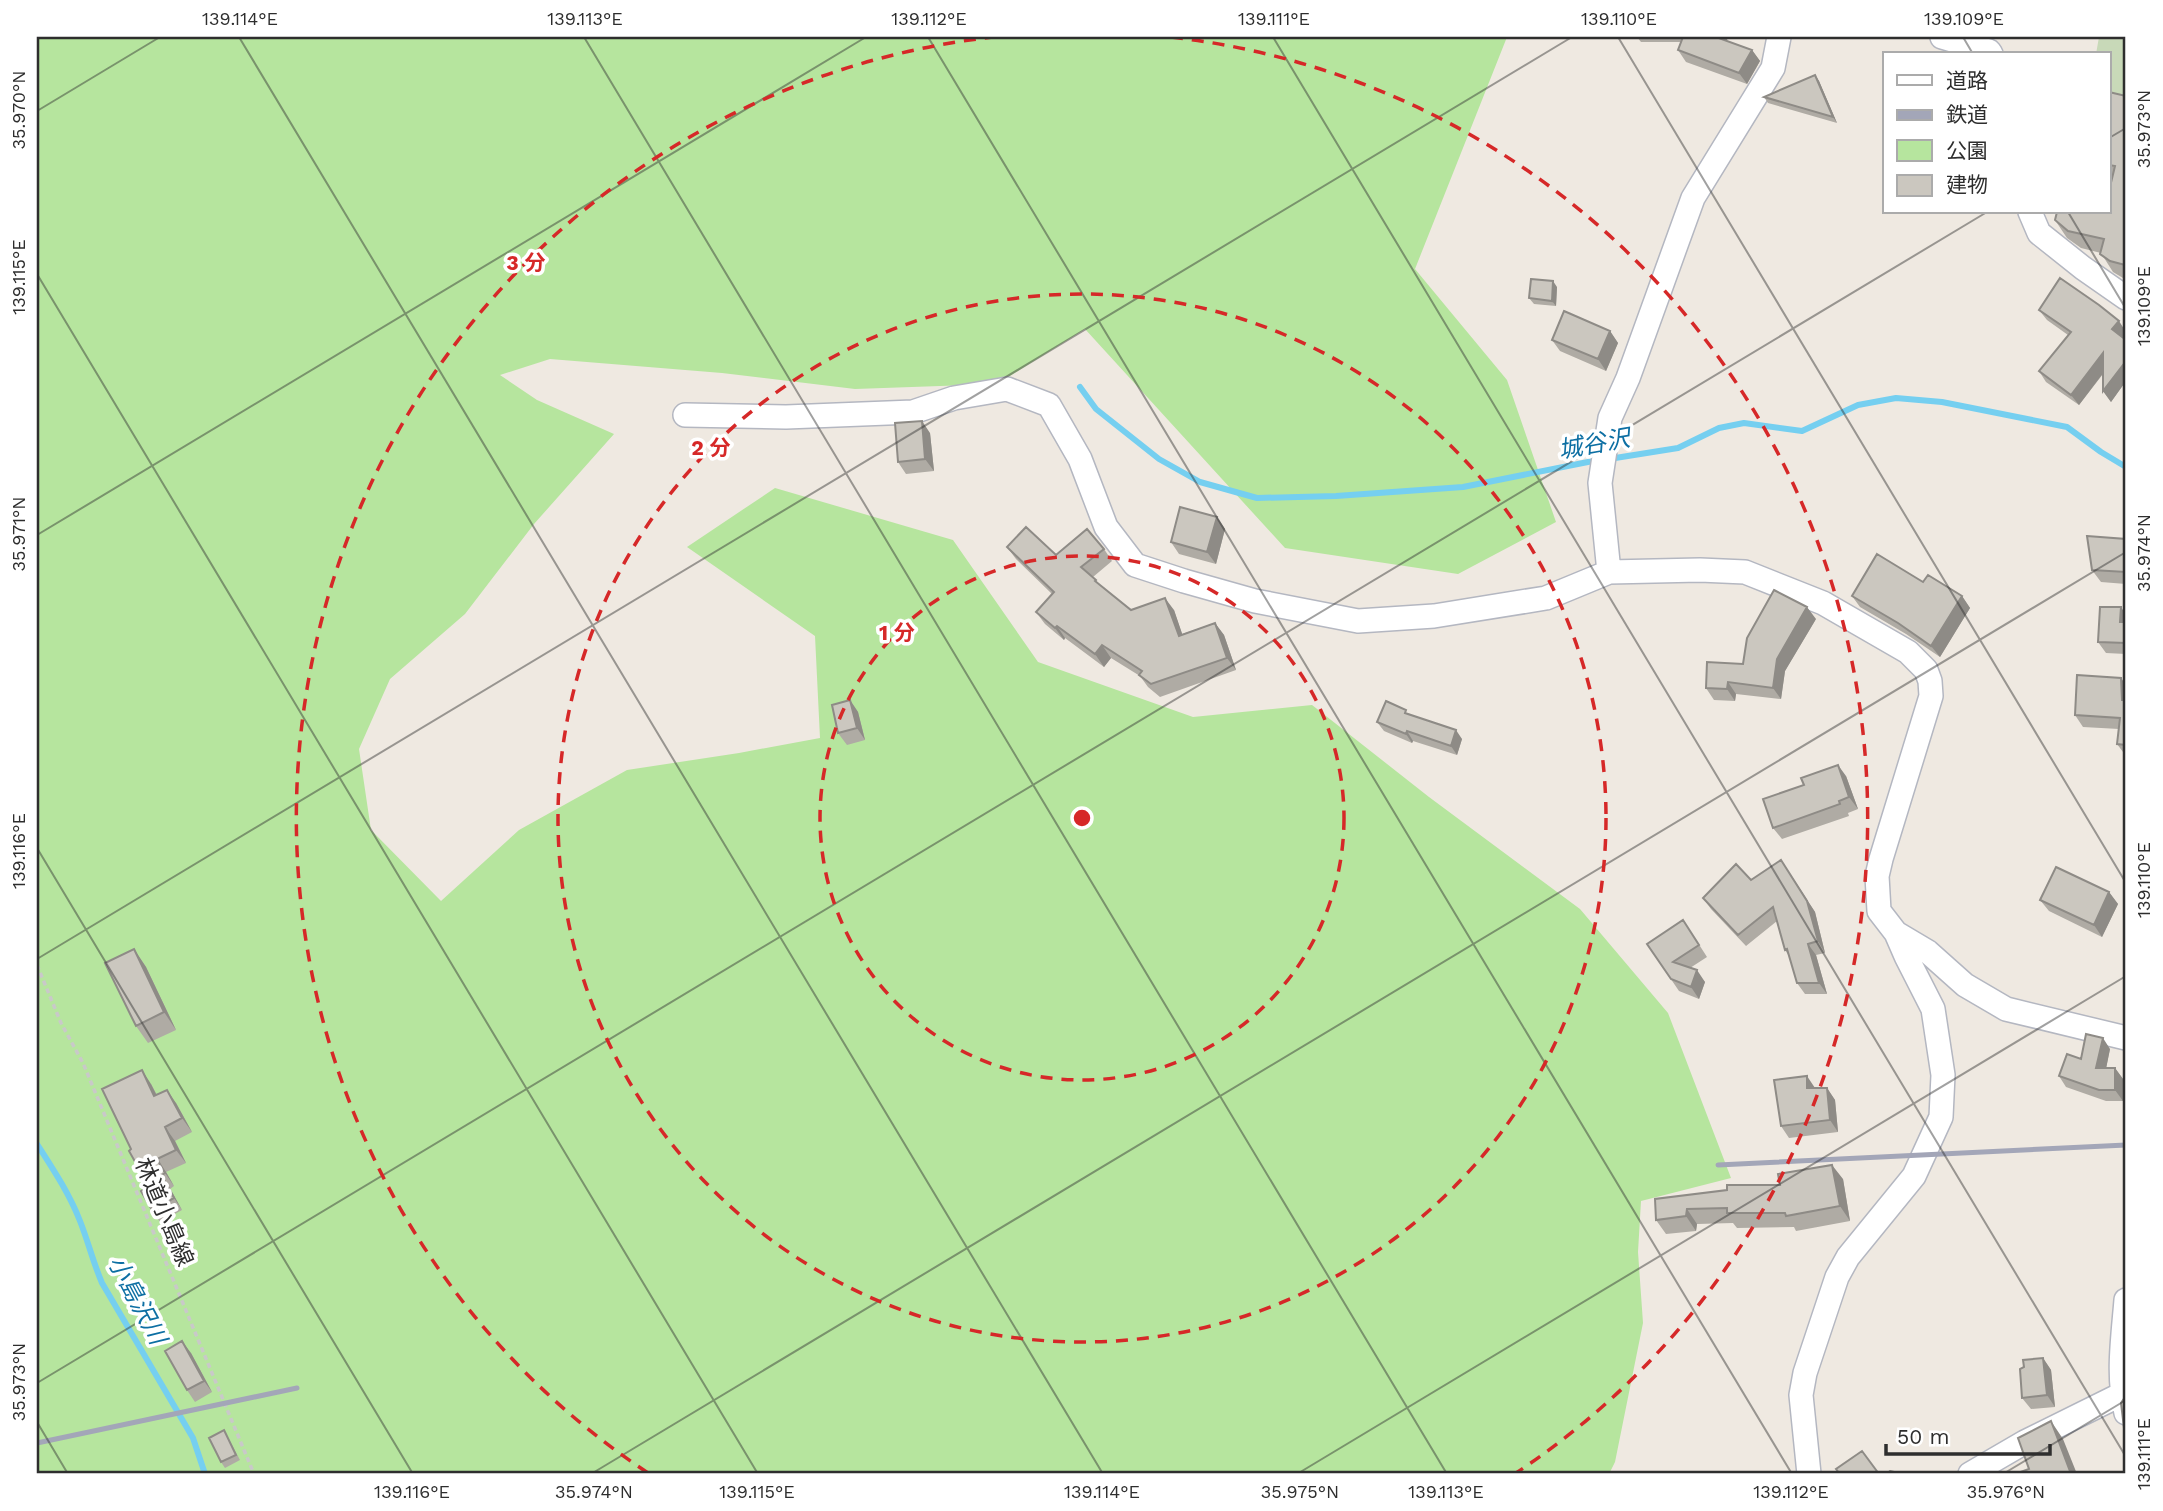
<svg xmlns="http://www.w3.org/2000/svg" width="2163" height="1511" font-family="'Work Sans','Noto Sans JP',sans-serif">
  <rect width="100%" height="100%" fill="#efe9e1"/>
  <!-- green -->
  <path fill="#b6e59e" d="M37,37H1507L1415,269L1507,380L1556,522L1458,574L1285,548L1085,329L997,384L855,389L722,373L550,359L500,375L537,400L614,434L534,524L465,614L390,679L359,749L371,830L441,901L519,830L627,770L739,753L820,738L815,636L687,547L775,488L953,540L1038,662L1193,717L1312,705L1429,797L1580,909L1668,1013L1731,1178L1641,1201L1638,1252L1643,1323L1615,1462L1609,1474H37Z"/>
  <!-- cemetery -->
  <path fill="#c8d9b8" d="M2099,37H2126V106L2109,103V54H2096Z"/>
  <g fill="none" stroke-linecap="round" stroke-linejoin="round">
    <!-- stream -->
    <path stroke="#75cff0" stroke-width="6" d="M1080,387L1096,409L1159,459L1200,482L1257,498L1336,496L1463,487L1598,460
      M1609,459L1678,448L1719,428L1744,423L1802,431L1858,405L1896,398L1942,402L2067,427L2101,452L2126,467
      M37,1144C53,1169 69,1193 80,1221C88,1241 93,1262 102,1283L193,1438L205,1474"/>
    <!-- minor casing -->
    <g stroke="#b4b7c1" stroke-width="26">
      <path id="minor" d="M1942,37L1989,51L1991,54
        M2030,212L2039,233L2083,268L2126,298
        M685,415L786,417L913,412L954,398L1007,389L1049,405L1080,459L1106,527L1135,565L1184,581L1255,601L1358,621L1434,616L1546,598L1609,572L1700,570L1745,572L1823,603L1908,652L1926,670L1930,681L1931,696L1881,859L1877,876L1879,911L1896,933L1906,956L1933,1009L1943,1075L1941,1117L1914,1176L1848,1257L1837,1277L1805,1373L1801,1395L1809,1474
        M1609,572L1600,483L1610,418L1628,378L1693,198L1773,68L1779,37
        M1896,933L1928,952L1965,985L2006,1009L2126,1038
        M2126,1300C2123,1337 2117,1376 2126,1413
        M1970,1474L2025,1442L2126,1392"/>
    </g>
    <!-- path -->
    <path stroke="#c9c9c9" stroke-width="3.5" stroke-dasharray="5 3.5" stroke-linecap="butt" d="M37,965L61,1023L83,1063L254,1474"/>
    <!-- minor -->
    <use href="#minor" stroke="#fff" stroke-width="23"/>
    <!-- rail -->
    <path stroke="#a3a6b8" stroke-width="5" d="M1718,1165L2126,1145
      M37,1443L297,1388"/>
  </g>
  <!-- wall -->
  <path fill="#afaba4" d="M1637,37H1728L1727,41L1752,50L1760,61L1747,84L1686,62L1678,50L1681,42H1641Z
    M1815,75L1819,81L1837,123L1768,103L1764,97Z
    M2109,92L2126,96V279L2123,278L2113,272L2101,253L2081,248L2067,238L2055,220L2109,212L2111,180H2109Z
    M1557,287L1556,306L1534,304L1529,298Z
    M2039,310L2126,332L2122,337L2126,340V381L2111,402L2103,391V374L2079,405L2046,382L2039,371L2068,335L2047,320Z
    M1610,331L1618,343L1606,371L1560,351L1552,340Z
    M930,433L934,471L906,474L898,462Z
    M1217,517L1225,529L1216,564L1179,554L1171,542Z
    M2126,539V584L2101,582L2092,570Z
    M1007,547L1056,555L1104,549L1112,561L1093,577L1100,585L1131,610H1174L1182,634L1215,623L1224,635L1236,670L1160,697L1148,687L1140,676L1111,658L1104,667L1065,638L1064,640L1045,624L1036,612L1052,594L1016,559Z
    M1923,582L1962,596L1970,608L1940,657L1906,634L1860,607L1852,596Z
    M2126,615V654L2106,653L2098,642Z
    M1816,619L1785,671L1781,699L1736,694L1735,701L1714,700L1706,688Z
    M2126,685V756L2117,744L2119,729L2083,727L2075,715Z
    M850,700L858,712L865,740L847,745L838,733Z
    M1409,715L1462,739L1457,755L1413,741L1412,743L1384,731L1377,722Z
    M1846,776L1858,809L1848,813L1849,816L1782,839L1773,828Z
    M1789,872L1815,912L1825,953L1816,955L1827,994H1805L1797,983L1789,956L1785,950L1777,921L1746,946L1711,909L1703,898L1751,880Z
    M2109,892L2118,904L2102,937L2049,911L2040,900Z
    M1691,932L1707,957L1690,968L1705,982L1699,999L1679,991L1647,944Z
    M134,949L146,967L176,1030L148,1043L136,1026Z
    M2110,1049L2106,1068H2115L2123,1079V1101H2106L2066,1087L2059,1076L2081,1059Z
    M151,1084L157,1095L176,1103L192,1132L175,1141L186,1163L166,1172L174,1186L170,1189L182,1210L160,1222L152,1210L149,1186L129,1151L131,1149Z
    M1815,1088H1827L1835,1100L1838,1132L1789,1138L1781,1126Z
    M1843,1179L1850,1221L1796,1231L1794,1227L1737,1228L1733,1223L1697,1224L1696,1231L1666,1234L1656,1220L1655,1199L1780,1185Z
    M191,1353L212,1392L195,1402L187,1390Z
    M2043,1358L2051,1370L2055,1407L2031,1409L2022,1398Z
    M224,1430L240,1460L225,1468L221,1462Z"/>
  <!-- shaded-wall -->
  <path fill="#8e8b86" d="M1716,37H1728L1723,48Z
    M1752,50L1760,61L1747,84L1739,73Z
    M1815,75L1819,81L1837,123L1833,117Z
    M1553,281L1557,287L1556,306L1552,301Z
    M2119,321L2126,332L2120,340L2112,329Z
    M1610,331L1618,343L1606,371L1598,359Z
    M2103,353L2110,364L2079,405L2071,395Z
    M2126,361V381L2111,402L2103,391Z
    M922,421L930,433L934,471L925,459Z
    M1217,517L1225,529L1216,564L1207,552Z
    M1962,596L1970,608L1940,657L1931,646Z
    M1165,598L1174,610L1187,648L1179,636Z
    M1807,607L1816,619L1785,671L1781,699L1773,688L1777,659Z
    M2121,607L2126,615V630L2120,622Z
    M1215,623L1224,635L1236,670L1227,658Z
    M1057,626L1065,638L1064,640L1055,628Z
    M1102,645L1111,658L1104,667L1095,654Z
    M2121,678L2126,685V705L2122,700Z
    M1728,682L1736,694L1735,701L1727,689Z
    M850,700L858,712L865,740L857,728Z
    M1456,730L1462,739L1457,755L1451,746Z
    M1407,731L1413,741L1412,743L1406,734Z
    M1838,765L1846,776L1858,809L1849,797Z
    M1781,860L1815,912L1825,953L1818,941Z
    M2109,892L2118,904L2102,937L2094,925Z
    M1808,944L1816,955L1827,994L1819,983Z
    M134,949L146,967L176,1030L164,1012Z
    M1697,970L1705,982L1699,999L1691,987Z
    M2103,1038L2110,1049L2104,1079L2096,1068Z
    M2115,1068L2123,1079V1101L2115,1090Z
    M142,1070L151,1084L164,1110L154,1096Z
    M1807,1076L1815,1088V1100L1807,1088Z
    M1827,1088L1835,1100L1838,1132L1830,1120Z
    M167,1090L176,1103L192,1132L182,1118Z
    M165,1127L175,1141L186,1163L176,1150Z
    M157,1159L166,1172L174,1186L165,1173Z
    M1832,1165L1843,1179L1850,1221L1840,1206Z
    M163,1178L171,1190L182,1210L174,1198Z
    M1687,1209L1697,1224L1696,1231L1686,1216Z
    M182,1341L191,1353L212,1392L204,1381Z
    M2043,1358L2051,1370L2055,1407L2047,1395Z
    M2051,1421L2063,1439L2077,1474H2071Z"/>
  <!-- building -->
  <path fill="#cbc7bf" stroke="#8e8b86" stroke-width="2" d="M1683,37H1716L1752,50L1739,73L1678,50Z
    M1815,75L1833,117L1764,97Z
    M2109,92L2126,96L2125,265L2110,261L2100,254L2104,239L2068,231L2055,220L2057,212H2109V191L2115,166L2109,165Z
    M2060,278L2099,305L2119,321L2112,329L2126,340V361L2103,391V353L2071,395L2039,371L2071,332L2039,310Z
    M1531,279L1553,281L1552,301L1529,298Z
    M1564,311L1610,331L1598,359L1552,340Z
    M922,421L925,459L898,462L895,423Z
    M1180,507L1217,517L1207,552L1171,542Z
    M1026,527L1056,555L1087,529L1104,549L1081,567L1096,580L1095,581L1131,610L1165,598L1179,636L1215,623L1227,658L1151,684L1139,675L1142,671L1102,645L1095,654L1057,626L1055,628L1036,612L1054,592L1007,547Z
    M2087,536L2126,539V572L2092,570Z
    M1877,554L1923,582L1928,575L1962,596L1931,646L1898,623L1852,596Z
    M1774,590L1807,607L1777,659L1773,688L1728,682L1727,689L1706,688L1707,662L1743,664L1747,638Z
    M2100,607H2121L2120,622H2126V643L2098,642Z
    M2077,675L2121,678L2122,700H2126V745L2117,744L2120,718L2075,715Z
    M850,700L857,728L838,733L832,705Z
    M1386,701L1406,710L1405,713L1456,730L1451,746L1407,731L1406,734L1377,722Z
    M1838,765L1849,797L1839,801L1840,804L1773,828L1763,799L1804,785L1801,778Z
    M1781,860L1807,901L1818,941L1808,944L1819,983H1797L1787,949L1785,950L1773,907L1738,935L1703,898L1736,864L1751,880Z
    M2056,867L2109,892L2094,925L2040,900Z
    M1683,920L1699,945L1673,962L1697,970L1691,987L1671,979L1647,944Z
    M134,949L164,1012L136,1026L105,963Z
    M2086,1034L2103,1038L2096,1068H2115V1090H2099L2059,1076L2067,1054L2081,1059Z
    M142,1070L154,1096L167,1090L182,1118L165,1127L176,1150L157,1159L165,1173L147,1183L129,1151L131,1149L102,1089Z
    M1807,1076V1088H1827L1830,1120L1781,1126L1774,1080Z
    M1832,1165L1840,1206L1786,1216L1785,1213H1727V1208L1687,1209L1686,1216L1656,1220L1655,1199L1727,1190V1185H1780L1778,1174Z
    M163,1178L174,1198L152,1210L141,1191Z
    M182,1341L204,1381L187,1390L165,1351Z
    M2043,1358L2047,1395L2022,1398L2020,1369L2024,1367L2023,1360Z
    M2125,1386H2126V1428H2124L2121,1403L2125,1397Z
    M2051,1421L2071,1474H2015L2029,1469L2018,1438Z
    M224,1430L236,1455L221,1462L209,1438Z
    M1862,1451L1879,1474H1840L1836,1469Z
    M1890,1471L1903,1474H1886Z"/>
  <!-- ticks -->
  <path fill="none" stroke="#2e2e2e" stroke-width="2" stroke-opacity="0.45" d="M239,37L1103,1474M584,37L1447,1474M928,37L1792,1474M1273,37L2126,1457M1618,37L2126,883M1963,37L1973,54M37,111L160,37M2109,138L2126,128M2068,212L2126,309M37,274L758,1474M37,535L866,37M37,848L413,1474M37,959L1572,37M37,1383L1987,212M37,1422L68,1474M591,1474L2126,552M1297,1474L2126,976M2003,1474L2126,1400"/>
  <!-- distance rings -->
  <g fill="none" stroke="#d62828" stroke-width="3.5" stroke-dasharray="12 9">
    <circle cx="1082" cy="818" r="262"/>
    <circle cx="1082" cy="818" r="524"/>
    <path d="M648 1473A786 786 0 0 1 993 37M1171 37A786 786 0 0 1 1516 1473"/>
  </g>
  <g text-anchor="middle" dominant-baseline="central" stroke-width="7" stroke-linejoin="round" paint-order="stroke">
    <!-- street labels -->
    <g font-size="23" fill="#2e2e2e" stroke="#fff">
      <text transform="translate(164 1212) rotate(67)">林道小島線</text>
    </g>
    <!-- water labels -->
    <g font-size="24" font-style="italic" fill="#0d6fa3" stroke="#fff">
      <text transform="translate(1594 444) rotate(-10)">城谷沢</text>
      <text transform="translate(137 1300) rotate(62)">小島沢川</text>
    </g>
  </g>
  <circle cx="1082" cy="818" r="10" fill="#d62828" stroke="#fff" stroke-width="3.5"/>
  <g font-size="21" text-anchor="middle" font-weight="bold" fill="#d62828" stroke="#fff" stroke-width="7" stroke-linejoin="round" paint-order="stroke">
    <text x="526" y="270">3 分</text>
    <text x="711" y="455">2 分</text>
    <text x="897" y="640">1 分</text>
  </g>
  <!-- border -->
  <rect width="2163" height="1511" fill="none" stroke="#ffffff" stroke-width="77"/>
  <!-- legend -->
  <rect x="1883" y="52" width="228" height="161" fill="#ffffff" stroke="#ababab" stroke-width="2"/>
  <rect x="1897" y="75" width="35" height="10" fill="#ffffff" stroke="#ababab" stroke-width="2"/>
  <text x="1946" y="88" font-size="21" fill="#2e2e2e">道路</text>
  <rect x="1897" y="110" width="35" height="10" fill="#a3a6b8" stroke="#ababab" stroke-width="2"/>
  <text x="1946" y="122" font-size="21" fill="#2e2e2e">鉄道</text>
  <rect x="1897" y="140" width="35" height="21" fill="#b6e59e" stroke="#ababab" stroke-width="2"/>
  <text x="1946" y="158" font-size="21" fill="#2e2e2e">公園</text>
  <rect x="1897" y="175" width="35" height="21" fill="#cbc7bf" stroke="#ababab" stroke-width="2"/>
  <text x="1946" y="192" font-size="21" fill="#2e2e2e">建物</text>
  <!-- scale -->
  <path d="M1886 1444v10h164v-10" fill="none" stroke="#2e2e2e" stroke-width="3.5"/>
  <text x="1897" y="1444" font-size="21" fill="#2e2e2e" stroke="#ffffff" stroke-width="5" paint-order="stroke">50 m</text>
  <rect x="38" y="38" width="2086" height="1434" fill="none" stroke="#2e2e2e" stroke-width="2.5"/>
  <g font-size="18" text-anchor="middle" fill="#2e2e2e">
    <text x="240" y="25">139.114°E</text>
    <text x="585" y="25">139.113°E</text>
    <text x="929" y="25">139.112°E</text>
    <text x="1274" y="25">139.111°E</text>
    <text x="1619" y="25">139.110°E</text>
    <text x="1964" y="25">139.109°E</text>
    <text transform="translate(19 110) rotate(-90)" y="6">35.970°N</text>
    <text transform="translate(2144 129) rotate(-90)" y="6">35.973°N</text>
    <text transform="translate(19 277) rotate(-90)" y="6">139.115°E</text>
    <text transform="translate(2144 306) rotate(-90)" y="6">139.109°E</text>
    <text transform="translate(19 534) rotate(-90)" y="6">35.971°N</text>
    <text transform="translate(2144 553) rotate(-90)" y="6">35.974°N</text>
    <text transform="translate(19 851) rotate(-90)" y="6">139.116°E</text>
    <text transform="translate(2144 880) rotate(-90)" y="6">139.110°E</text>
    <text transform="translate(19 1382) rotate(-90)" y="6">35.973°N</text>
    <text transform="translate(2144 1454) rotate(-90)" y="6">139.111°E</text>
    <text x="412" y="1498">139.116°E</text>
    <text x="594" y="1498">35.974°N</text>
    <text x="757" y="1498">139.115°E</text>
    <text x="1102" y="1498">139.114°E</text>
    <text x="1300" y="1498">35.975°N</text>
    <text x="1446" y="1498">139.113°E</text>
    <text x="1791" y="1498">139.112°E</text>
    <text x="2006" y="1498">35.976°N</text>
  </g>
</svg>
